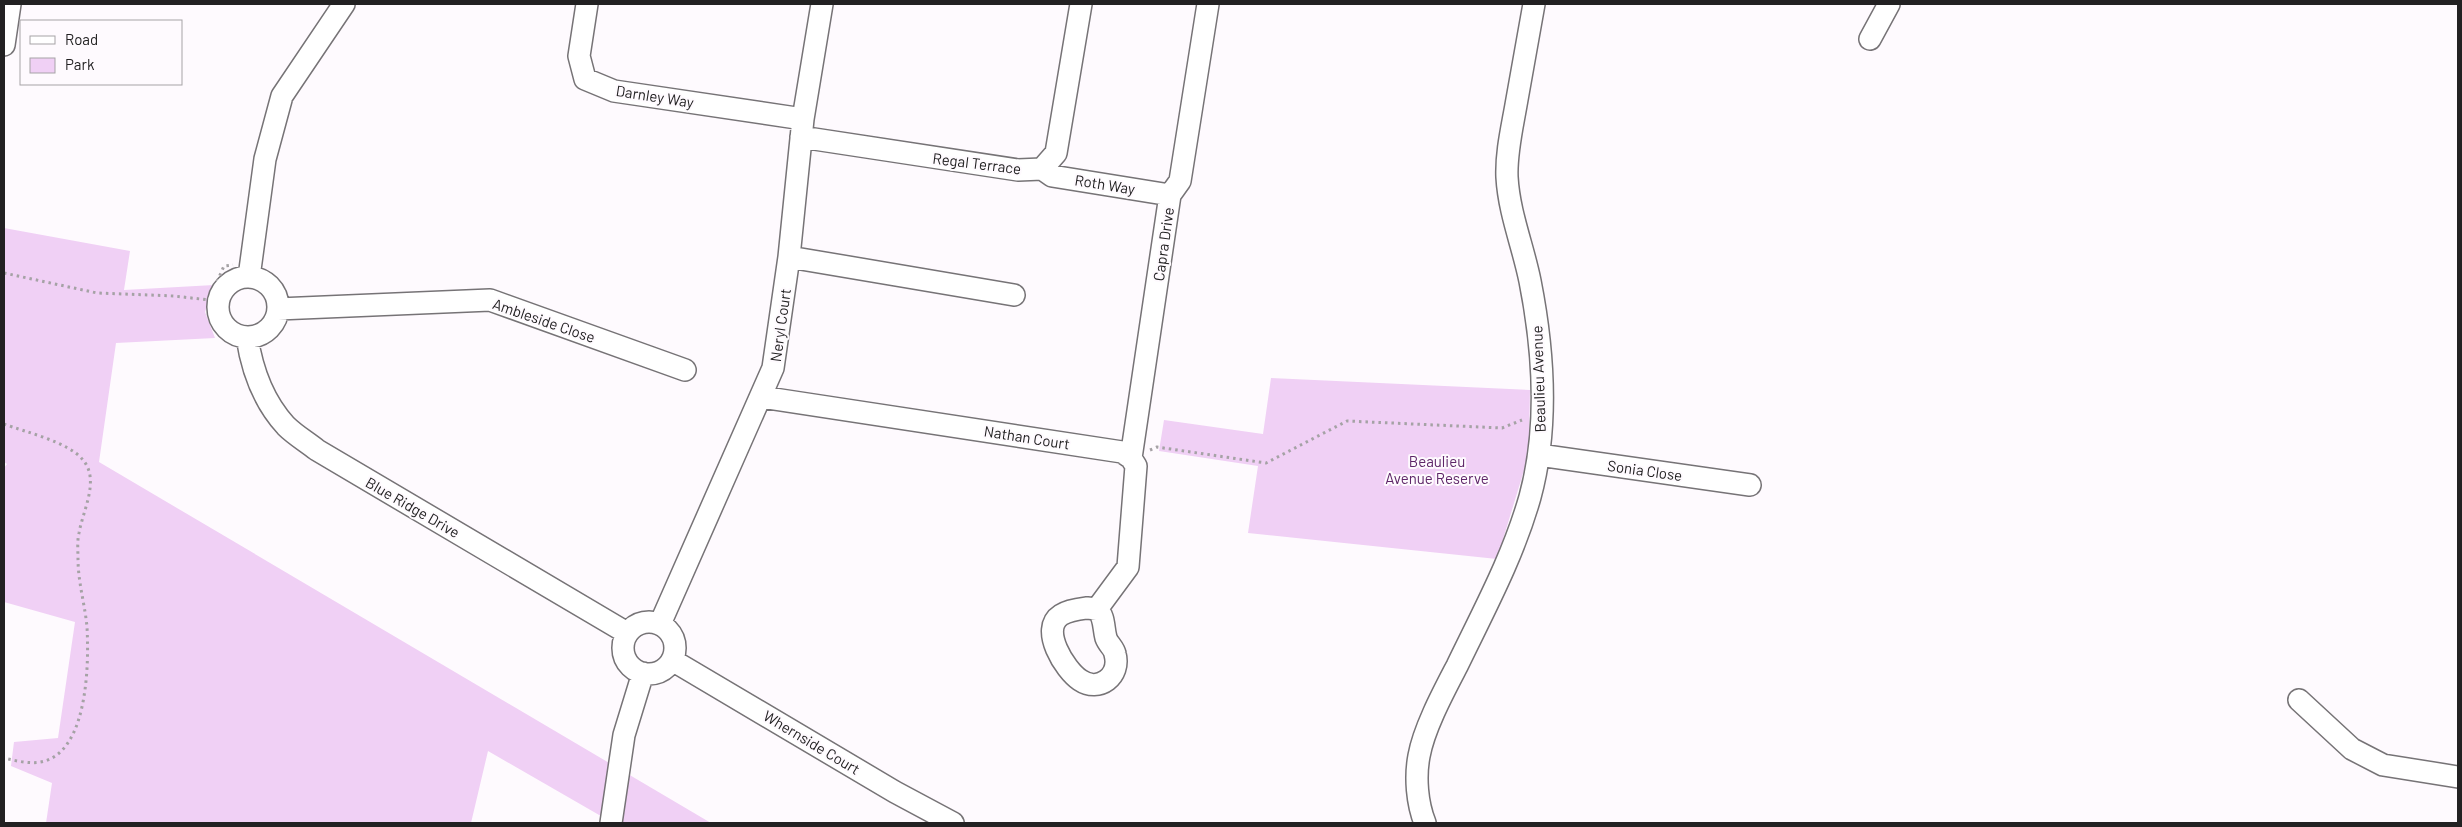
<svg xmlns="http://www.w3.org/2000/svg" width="2462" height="827" font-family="Barlow,sans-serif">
  <rect width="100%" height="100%" fill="#fefafe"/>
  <!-- green -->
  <path fill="#f0d0f5" d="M4,228L130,251L124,290L214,285L205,312L215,338L116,343L99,462L711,823H613L488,751L471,823H46L52,783L11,766L14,742L58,738L75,622L4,602V468L7,464L4,462Z
    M1271,378L1530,390L1529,440L1525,467L1497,559L1248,533L1258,466L1159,451L1164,420L1263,434Z"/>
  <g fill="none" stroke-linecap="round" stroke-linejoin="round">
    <!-- street casing -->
    <g stroke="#767376" stroke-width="24">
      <path id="street" d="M587,4L579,56L585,79L614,91L803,119
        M1870,39L1889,4
        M4,45L10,4
        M801,137L1018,170L1042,169L1056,153L1081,4
        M1042,169L1052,176L1170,195
        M789,257L1014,295
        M249,277L265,159L282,96L344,4
        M218 307a30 30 0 1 1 60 0a30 30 0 1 1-60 0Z
        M278,309L490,300L685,370
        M247,337C252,370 263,401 286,426C295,435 307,442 317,450L627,633
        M761,397L1122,452L1131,458L1136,466L1128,567L1097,609
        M1539,455L1750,485
        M1131,458L1170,195L1180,181L1208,4
        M1087,608L1097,609C1105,617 1103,627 1106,638C1108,644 1114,648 1115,654C1121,676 1099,693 1080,680C1065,670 1039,629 1061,615C1069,610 1079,609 1087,608Z
        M623 648a26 26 0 1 1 52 0a26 26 0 1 1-52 0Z
        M660,624L773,368L789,257L803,119L822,4
        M672,660L895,792L953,823
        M2299,700L2352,749L2383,765L2458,777
        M611,823L624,735L643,673
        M1425,823C1417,803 1415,777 1419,756C1424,728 1444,691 1457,666C1484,610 1513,557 1530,497C1549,427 1544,352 1530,281C1523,246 1509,213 1507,177C1506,153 1512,128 1516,105C1522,71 1528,37 1534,4"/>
    </g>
    <!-- path -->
    <path stroke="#a5a2a5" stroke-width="3" stroke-dasharray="2.5 4" stroke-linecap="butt" d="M4,273L97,293L174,296L209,300L224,266L233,265
      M4,424C25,432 69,442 83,460C100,480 83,510 79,533C77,541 78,551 78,559C78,582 85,605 87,627C89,663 88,748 45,761C32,765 17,761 4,758
      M1150,450L1157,447L1266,463L1347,421L1502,428L1522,420"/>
    <!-- street -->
    <use href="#street" stroke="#fff" stroke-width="21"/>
  </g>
  <g text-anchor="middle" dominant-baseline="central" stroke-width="4" stroke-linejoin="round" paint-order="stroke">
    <!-- street labels -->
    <g font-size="15" fill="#222122" stroke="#fefafe">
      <text transform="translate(655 96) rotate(9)">Darnley Way</text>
      <text transform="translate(977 163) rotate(7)">Regal Terrace</text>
      <text transform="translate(1105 184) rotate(9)">Roth Way</text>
      <text transform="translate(1163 244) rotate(-82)">Capra Drive</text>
      <text transform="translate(544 320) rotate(19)">Ambleside Close</text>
      <text transform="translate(780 325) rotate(-82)">Neryl Court</text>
      <text transform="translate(1538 379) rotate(-92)">Beaulieu Avenue</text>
      <text transform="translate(1027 437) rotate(9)">Nathan Court</text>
      <text transform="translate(1645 470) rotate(8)">Sonia Close</text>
      <text transform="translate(413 507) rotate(30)">Blue Ridge Drive</text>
      <text transform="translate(812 742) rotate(31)">Whernside Court</text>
    </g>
    <!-- park labels -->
    <g font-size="15" fill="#5e2668" stroke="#fefafe">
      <text x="1437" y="461">Beaulieu<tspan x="1437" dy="17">Avenue Reserve</tspan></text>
    </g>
  </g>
  <!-- border -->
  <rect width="2462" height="827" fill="none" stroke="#222122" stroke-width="10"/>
  <!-- legend -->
  <rect x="20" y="20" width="162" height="65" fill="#fefafe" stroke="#a6a3a6"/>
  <rect x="30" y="36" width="25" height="8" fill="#ffffff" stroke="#a6a3a6"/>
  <text x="65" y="45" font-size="15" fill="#222122">Road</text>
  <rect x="30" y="58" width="25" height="15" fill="#f0d0f5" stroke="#a6a3a6"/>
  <text x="65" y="70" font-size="15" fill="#222122">Park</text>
</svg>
